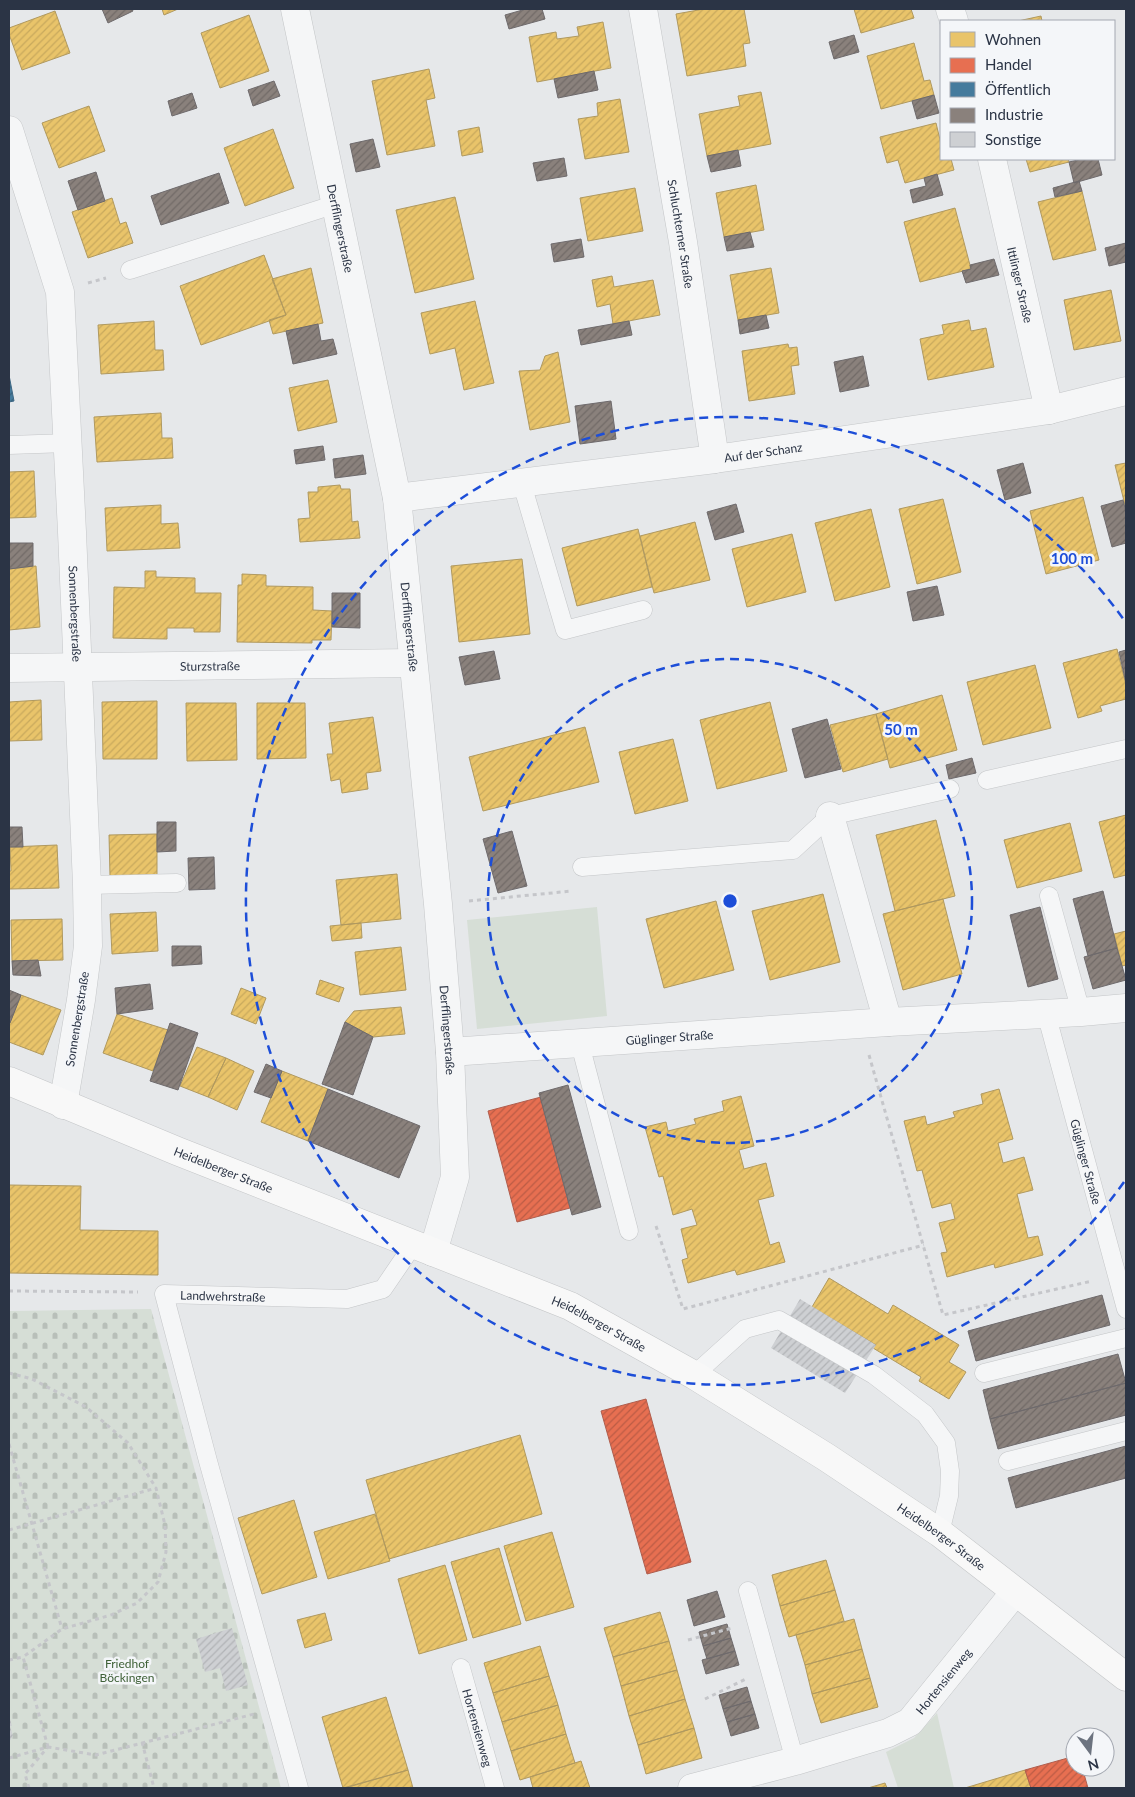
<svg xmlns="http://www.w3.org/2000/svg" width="1135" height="1797" font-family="Lato,sans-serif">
  <defs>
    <pattern id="cemetery-stones" width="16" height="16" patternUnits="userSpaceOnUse" patternTransform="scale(1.25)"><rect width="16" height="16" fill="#d6ded6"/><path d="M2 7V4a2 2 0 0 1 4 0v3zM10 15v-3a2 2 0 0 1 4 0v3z" fill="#b8bfb9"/></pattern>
    <pattern id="homes-hatch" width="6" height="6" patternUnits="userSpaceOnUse" patternTransform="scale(1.25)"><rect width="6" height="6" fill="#e9c46a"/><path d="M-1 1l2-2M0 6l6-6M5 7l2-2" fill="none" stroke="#c8a95d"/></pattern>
    <pattern id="shops-hatch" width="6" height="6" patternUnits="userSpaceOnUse" patternTransform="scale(1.25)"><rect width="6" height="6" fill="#e76f51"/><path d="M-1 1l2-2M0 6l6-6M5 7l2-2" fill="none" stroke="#bb5c45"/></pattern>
    <pattern id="public-hatch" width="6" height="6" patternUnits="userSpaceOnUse" patternTransform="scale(1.25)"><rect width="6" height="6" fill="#457b9d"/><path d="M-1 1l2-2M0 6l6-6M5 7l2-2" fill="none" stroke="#37607b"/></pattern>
    <pattern id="industry-hatch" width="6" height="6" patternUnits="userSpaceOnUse" patternTransform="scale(1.25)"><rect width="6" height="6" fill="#8a817c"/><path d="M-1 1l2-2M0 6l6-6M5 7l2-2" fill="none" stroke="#716a67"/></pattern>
    <pattern id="building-hatch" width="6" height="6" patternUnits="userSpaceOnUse" patternTransform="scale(1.25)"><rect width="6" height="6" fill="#ced0d3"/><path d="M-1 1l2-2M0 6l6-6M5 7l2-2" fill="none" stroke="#b1b3b6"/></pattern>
  </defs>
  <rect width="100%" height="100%" fill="#e6e8ea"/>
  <!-- cemetery -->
  <path fill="url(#cemetery-stones)" d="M151,1309L281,1788H9V1311Z"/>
  <!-- park -->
  <path fill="#d6ded6" d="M597,907L607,1016L477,1029L467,920Z
    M937,1713L954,1788H898L886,1752L914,1738Z"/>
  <!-- homes -->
  <path fill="url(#homes-hatch)" stroke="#b0995f" d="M162,9H178L164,15Z
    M704,9H744L750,43L743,44L746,66L687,76L676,14Z
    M854,9H911L914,18L861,33Z
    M55,11L70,53L22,70L9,34V28Z
    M249,15L269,71L220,88L201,33Z
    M1041,16L1042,21H1018Z
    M603,22L611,68L537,82L529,37L556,32L557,39L579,36L577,27Z
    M914,43L924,81L930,80L934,95L881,109L867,56Z
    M429,69L435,98L426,100L435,146L387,155L372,81Z
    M761,92L771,144L707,156L699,114L740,106L738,96Z
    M620,99L629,152L585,159L578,119L598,116L597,103Z
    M89,106L105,151L59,168L42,123Z
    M936,123L941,144V159H951L954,170L905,183L898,160L887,163L880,137Z
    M479,127L483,152L462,156L458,131Z
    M273,129L294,188L245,206L224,148Z
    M1026,159H1068L1069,162L1030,172Z
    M756,185L764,230L724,237L716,193Z
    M635,188L643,231L588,241L580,198Z
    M1082,191L1096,250L1053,260L1038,202Z
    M455,197L474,279L415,293L396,210Z
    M112,198L120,224L126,222L133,243L88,258L72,212Z
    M955,208L971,269L920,282L904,222Z
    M264,255L286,315L201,345L180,286Z
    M311,268L323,323L273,334L269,320L286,315L272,279Z
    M771,268L779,313L738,320L730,275Z
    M612,276L614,287L653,280L660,315L613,324L610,304L597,307L592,280Z
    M1111,290L1121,341L1074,350L1064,300Z
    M475,301L494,383L464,390L455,348L430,354L421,313Z
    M969,320L971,331L986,328L994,367L928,380L920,339L944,334L942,325Z
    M154,321L155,350H163L164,370L101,374L98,325Z
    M788,344L789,348L797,347L799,365L791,366L795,394L749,401L742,351Z
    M558,352L570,422L530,430L519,371L540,370L545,356Z
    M328,380L337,422L298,431L289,388Z
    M161,413L162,438H172L173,458L97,462L94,417Z
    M1126,463V509L1115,465Z
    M34,471L36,517L9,518V472Z
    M340,485L341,489H350L352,522L358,521L360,538L300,542L298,519L310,518L308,492H318V487Z
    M1083,497L1099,560L1046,574L1030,511Z
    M943,499L961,572L917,584L899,509Z
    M161,505V524L178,523L180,548L107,551L105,508Z
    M871,509L890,587L835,601L815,523Z
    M695,522L710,580L654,593L640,536Z
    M638,529L652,587L577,606L562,548Z
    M792,534L806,592L747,607L732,549Z
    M522,559L530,634L459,642L451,566Z
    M36,566L40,627L9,630V569Z
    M145,571H156V577L195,578V593H221L220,632H194V628H167V639L113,638L114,587L145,588Z
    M242,574L266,575V586L313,587V610L332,611L331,640H312V643L237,642L238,585H242Z
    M1117,649L1126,685V699L1100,706L1102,711L1078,718L1063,663Z
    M1035,665L1051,728L983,745L967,682Z
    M942,695L957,750L890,768L876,714Z
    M41,700L42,740L9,741V702Z
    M157,701V759H103L102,702Z
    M770,702L787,771L717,789L700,720Z
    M186,703H236L237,760L187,761Z
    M257,703H305L306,758L257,759Z
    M876,714L888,759L843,772L830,725Z
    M373,717L381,771L366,773L368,789L342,793L340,779L331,781L327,754H333L329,723Z
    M585,727L599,782L483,811L469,757Z
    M673,739L688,801L635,814L619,752Z
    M1126,815V875L1114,878L1099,822Z
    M936,820L955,896L895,911L876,835Z
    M1070,823L1082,871L1017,888L1004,840Z
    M157,834V875L110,876L109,835Z
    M57,845L59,888L9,889V871H11L10,847Z
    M397,874L401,919L341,925L336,880Z
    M823,894L840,962L770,980L752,911Z
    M943,899L962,974L903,990L883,914Z
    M716,901L734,970L664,988L646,919Z
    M156,912L158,951L112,954L110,914Z
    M62,919L63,960L12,961L11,920Z
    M361,923L362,938L332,941L330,926Z
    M1126,931V965L1122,966L1114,934Z
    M401,947L406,990L360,995L355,952Z
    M320,980L344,988L339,1002L316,994Z
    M241,988L266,998L256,1024L231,1014Z
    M21,995L61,1010L43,1055L9,1042V1025Z
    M401,1007L405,1034L373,1037L345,1022L354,1011Z
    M117,1014L168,1030L153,1071L103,1053Z
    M197,1047L226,1058L208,1097L180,1086Z
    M226,1058L254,1071L237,1110L208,1097Z
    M282,1071L328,1089L308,1141L261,1122Z
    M999,1089L1013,1139L998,1143L1003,1163L1024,1157L1033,1190L1017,1194L1028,1238L1038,1236L1043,1255L995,1268L994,1264L947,1277L941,1253L947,1252L939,1223L955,1219L951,1203L932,1208L922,1170L917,1171L904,1121L925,1116L927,1125L955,1117L953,1112L983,1104L981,1094Z
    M741,1096L754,1146L739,1150L744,1169L766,1163L774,1196L758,1200L770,1245L779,1242L785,1262L737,1275L735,1270L688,1283L682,1260L688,1258L681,1229L697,1225L692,1209L673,1215L663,1176L659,1177L645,1127L666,1122L668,1131L696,1124L694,1119L724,1111L722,1101Z
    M9,1185L81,1186L80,1230L158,1231V1275L9,1273Z
    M829,1278L888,1314L893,1305L959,1345L949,1362L966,1372L949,1399L919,1381L921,1377L873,1348L876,1345L812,1307Z
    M520,1435L542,1514L389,1559L366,1480Z
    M294,1500L317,1577L262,1594L238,1518Z
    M375,1514L390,1561L328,1579L314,1532Z
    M552,1532L574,1607L526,1621L504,1546Z
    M499,1548L521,1624L473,1638L451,1562Z
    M826,1560L835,1590L780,1606L772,1575Z
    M445,1565L467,1640L419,1654L398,1579Z
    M835,1590L844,1621L789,1637L780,1606Z
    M660,1612L669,1641L613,1657L604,1628Z
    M325,1613L332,1640L305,1648L297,1620Z
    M854,1619L862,1649L805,1665L796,1635Z
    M669,1641L677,1670L621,1686L613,1657Z
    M540,1646L549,1676L493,1693L484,1663Z
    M862,1649L870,1678L812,1694L805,1665Z
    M677,1670L685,1699L629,1716L621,1686Z
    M549,1676L558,1705L502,1722L493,1693Z
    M870,1678L878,1707L821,1723L812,1694Z
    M386,1697L408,1770L343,1788L322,1717Z
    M685,1699L694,1728L638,1745L629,1716Z
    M558,1705L566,1734L511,1751L502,1722Z
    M694,1728L702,1758L646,1774L638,1745Z
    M566,1734L575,1763L520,1780L511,1751Z
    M581,1761L590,1788H533L530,1777Z
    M408,1770L413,1788H345Z
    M1025,1770L1031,1788H965Z
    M885,1783L887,1788H868Z"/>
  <!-- shops -->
  <path fill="url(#shops-hatch)" stroke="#af5d4d" d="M541,1097L570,1208L517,1222L488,1111Z
    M646,1399L691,1562L647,1574L601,1411Z
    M1075,1756V1767H1082L1088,1788H1031L1025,1770Z"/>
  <!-- public -->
  <path fill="url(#public-hatch)" stroke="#3d6683" d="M9,375L14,401L9,402Z"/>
  <!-- industry -->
  <path fill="url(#industry-hatch)" stroke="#6e6a6c" d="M102,9H132L133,11L108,23Z
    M526,9H542L545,19L509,29L505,15Z
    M854,35L859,52L834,59L829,42Z
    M594,71L598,90L558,98L554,79Z
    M274,81L280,96L253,106L248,90Z
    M192,93L197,108L172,116L168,101Z
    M934,95L939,113L917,119L912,101Z
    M373,139L380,167L356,172L350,144Z
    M738,150L741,166L711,172L707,156Z
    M564,158L567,176L537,181L533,163Z
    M1082,159H1098L1102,175L1074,183L1069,162Z
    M96,172L105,201L78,210L68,181Z
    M219,173L229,203L161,225L151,196Z
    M937,174L943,195L913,203L910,190L926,186L924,178Z
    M1079,181L1082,191L1055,197L1053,188Z
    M750,232L754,247L727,251L724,237Z
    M581,239L584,257L554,262L551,244Z
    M1126,243V262L1109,266L1105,248Z
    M994,259L999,275L966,283L962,271L971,269L970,265Z
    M766,315L769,328L740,334L738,320Z
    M629,321L632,335L581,345L578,330Z
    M318,324L321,341L333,339L337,354L293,364L286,331Z
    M863,356L869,386L840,392L834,362Z
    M611,401L616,439L580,444L575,406Z
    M323,446L325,460L296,464L294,450Z
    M363,455L366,474L335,478L333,459Z
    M1023,463L1031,493L1005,500L997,470Z
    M1123,500L1126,512V543L1112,547L1101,506Z
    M736,504L744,532L715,540L707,512Z
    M9,543H33V566L9,569Z
    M937,586L944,615L913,621L907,592Z
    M332,593H360V628L332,627Z
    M1126,650V683L1119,652Z
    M494,651L500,679L465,685L459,657Z
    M827,719L841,769L805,778L792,729Z
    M972,758L976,773L949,779L946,765Z
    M157,822H176V851L157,852Z
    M9,827H22L23,847H9Z
    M512,831L527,886L498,893L483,839Z
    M214,857L215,889L189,890L188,858Z
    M1103,891L1117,948L1088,956L1073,899Z
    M1040,907L1058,979L1028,987L1010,915Z
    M172,946H201L202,964L172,966Z
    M1117,948L1126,980L1093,989L1084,957Z
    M38,960L41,976L13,975L12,961Z
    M150,984L153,1009L117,1014L115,988Z
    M9,990L21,995L10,1023L9,1022Z
    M345,1022L373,1037L353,1095L322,1084Z
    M170,1023L198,1033L178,1090L150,1081Z
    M266,1064L282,1071L271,1098L254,1092Z
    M568,1085L601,1207L572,1215L539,1093Z
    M328,1089L420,1126L399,1178L308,1141Z
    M1102,1295L1110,1325L976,1361L968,1331Z
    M1118,1354L1126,1383L990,1419L983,1390Z
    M1126,1383V1415L998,1449L990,1419Z
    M1126,1446V1478L1016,1508L1008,1478Z
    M717,1591L725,1617L694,1626L687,1600Z
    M727,1624L731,1638L703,1646L699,1632Z
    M731,1638L735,1651L707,1659L703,1646Z
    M735,1651L739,1665L706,1674L702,1660Z
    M747,1687L751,1701L723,1709L719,1695Z
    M751,1701L755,1714L727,1722L723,1709Z
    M755,1714L759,1728L731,1736L727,1722Z"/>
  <!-- building -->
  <path fill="url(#building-hatch)" d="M800,1299L876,1345L845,1393L771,1348Z
    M232,1628L248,1685L226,1691L220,1668L205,1672L196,1639Z
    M9,1715L12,1726H10L13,1736L9,1742Z"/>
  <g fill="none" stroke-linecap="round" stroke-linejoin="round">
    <!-- service casing -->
    <g stroke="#c4c6c8" stroke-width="19">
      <g id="service">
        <path d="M130,270L336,204"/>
        <path d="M9,445L68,443"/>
        <path d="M522,484L565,630L643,610"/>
        <path d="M987,780L1126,749"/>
        <path d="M582,867L793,850L830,816L950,789"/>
        <path d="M87,885L177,883"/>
        <path d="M1049,896L1081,1012"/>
        <path id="s1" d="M1046,1013L1126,1309"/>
        <path d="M580,1044L629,1231"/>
        <path d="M984,1373L1126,1338"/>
        <path d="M694,1375L745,1329L779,1320L874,1375L925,1414L946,1443L950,1471L949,1496L940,1533"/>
        <path d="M1008,1461L1126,1431"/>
        <path d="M748,1591L795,1761"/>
        <path id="s2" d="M461,1668L495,1788"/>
        <path id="s3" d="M299,1788L208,1461L164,1294L347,1299L383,1289L413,1245"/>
      </g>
    </g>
    <!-- minor casing -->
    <g stroke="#c4c6c8" stroke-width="29">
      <g id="minor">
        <path id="s4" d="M295,9L397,498L438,904L450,1052L455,1177L433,1252"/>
        <path id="s5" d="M643,9L683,242L715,459"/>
        <path d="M950,9L954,21"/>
        <path id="s6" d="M9,130L60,292L72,532L87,885L88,946L81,1000L63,1105"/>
        <path id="s7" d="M992,159L1049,410"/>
        <path id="s8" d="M397,498L715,459L1049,410L1126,391"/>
        <path id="s9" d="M9,668L412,663"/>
        <path d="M830,816L888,1022"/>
        <path id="s10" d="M450,1052L888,1022L1081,1012L1126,1008"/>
        <path id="s11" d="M692,1788L795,1761L888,1733L910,1722L1015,1592"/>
      </g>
    </g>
    <!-- secondary casing -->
    <g stroke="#c4c6c8" stroke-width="29">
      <g id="secondary">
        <path id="s12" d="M9,1081L177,1151L570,1306L694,1375L826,1457L940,1533L1126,1677"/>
      </g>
    </g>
    <!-- path -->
    <path stroke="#c5c6ca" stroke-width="3" stroke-dasharray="4 4" stroke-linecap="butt" d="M88,283L106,278
      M469,901L572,891
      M869,1055L943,1315L1092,1281
      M656,1226L683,1309L924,1245
      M9,1291L138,1292
      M9,1373L32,1379L86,1407L128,1443L156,1488L165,1525L166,1552L158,1582L137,1603L111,1615L62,1629L23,1657
      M9,1444L62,1629
      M9,1530L156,1488
      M688,1640L732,1628
      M9,1660L23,1657L48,1747
      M705,1699L746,1679
      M142,1742L154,1788
      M9,1758L48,1747L96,1755L254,1714
      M29,1788L25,1774L48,1747"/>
    <!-- service -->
    <use href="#service" stroke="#f5f6f7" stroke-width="18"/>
    <!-- minor -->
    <use href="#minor" stroke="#f5f6f7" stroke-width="28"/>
    <!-- secondary -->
    <use href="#secondary" stroke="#f8f8f8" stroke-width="28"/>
  </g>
  <!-- distance rings -->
  <g fill="none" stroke="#1d4ed8" stroke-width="2.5" stroke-dasharray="9 6">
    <circle cx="730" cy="901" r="242"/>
    <path d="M1124 1182A484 484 0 1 1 1124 620"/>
  </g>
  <g text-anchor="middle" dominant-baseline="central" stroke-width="5" stroke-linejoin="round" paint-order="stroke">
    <!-- street labels -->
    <g font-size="12" fill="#2b3445" stroke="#f4f6f9">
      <text stroke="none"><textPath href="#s4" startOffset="224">Derfflingerstraße</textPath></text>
      <text stroke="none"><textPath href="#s5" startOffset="228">Schluchterner Straße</textPath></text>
      <text stroke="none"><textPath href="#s7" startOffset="129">Ittlinger Straße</textPath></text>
      <text stroke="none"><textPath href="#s8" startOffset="369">Auf der Schanz</textPath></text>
      <text stroke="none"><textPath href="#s6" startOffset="492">Sonnenbergstraße</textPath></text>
      <text stroke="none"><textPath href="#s4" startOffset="629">Derfflingerstraße</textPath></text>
      <text stroke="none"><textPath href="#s9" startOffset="201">Sturzstraße</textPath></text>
      <text transform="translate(77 1019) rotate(-81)">Sonnenbergstraße</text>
      <text stroke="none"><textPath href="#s4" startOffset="1034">Derfflingerstraße</textPath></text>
      <text stroke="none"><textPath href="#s10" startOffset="220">Güglinger Straße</textPath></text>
      <text stroke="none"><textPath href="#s1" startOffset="154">Güglinger Straße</textPath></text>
      <text stroke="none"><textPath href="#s12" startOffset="232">Heidelberger Straße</textPath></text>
      <text stroke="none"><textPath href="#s3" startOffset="571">Landwehrstraße</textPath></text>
      <text stroke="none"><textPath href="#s12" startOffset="638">Heidelberger Straße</textPath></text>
      <text stroke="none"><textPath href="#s12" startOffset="1042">Heidelberger Straße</textPath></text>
      <text stroke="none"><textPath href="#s11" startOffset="281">Hortensienweg</textPath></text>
      <text stroke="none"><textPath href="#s2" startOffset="62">Hortensienweg</textPath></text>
    </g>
    <!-- park labels -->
    <g font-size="12" fill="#3f6138" stroke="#f4f6f9">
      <text x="127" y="1663">Friedhof<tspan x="127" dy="14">Böckingen</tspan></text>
    </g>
  </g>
  <circle cx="730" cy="901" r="8" fill="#1d4ed8" stroke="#f4f6f9" stroke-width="2.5"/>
  <g font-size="15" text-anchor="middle" font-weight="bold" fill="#1d4ed8" stroke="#f4f6f9" stroke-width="5" stroke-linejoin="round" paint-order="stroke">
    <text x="1072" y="564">100 m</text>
    <text x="901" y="735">50 m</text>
  </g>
  <!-- border -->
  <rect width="1135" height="1797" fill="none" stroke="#2b3445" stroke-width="20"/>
  <!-- legend -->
  <rect x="940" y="20" width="175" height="140" fill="#f4f6f9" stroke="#a4a8b1"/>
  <rect x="950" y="32" width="25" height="15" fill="#e9c46a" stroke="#a4a8b1"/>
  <text x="985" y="45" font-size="15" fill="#2b3445">Wohnen</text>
  <rect x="950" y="58" width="25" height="15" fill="#e76f51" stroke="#a4a8b1"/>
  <text x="985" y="70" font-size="15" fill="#2b3445">Handel</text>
  <rect x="950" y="82" width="25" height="15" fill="#457b9d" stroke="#a4a8b1"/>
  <text x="985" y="95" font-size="15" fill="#2b3445">Öffentlich</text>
  <rect x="950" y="108" width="25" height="15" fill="#8a817c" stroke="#a4a8b1"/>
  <text x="985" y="120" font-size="15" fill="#2b3445">Industrie</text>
  <rect x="950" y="132" width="25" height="15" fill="#ced0d3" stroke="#a4a8b1"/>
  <text x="985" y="145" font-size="15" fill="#2b3445">Sonstige</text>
  <!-- north arrow -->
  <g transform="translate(1090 1752) rotate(165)"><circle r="24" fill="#f4f6f9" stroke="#a4a8b1"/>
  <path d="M0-4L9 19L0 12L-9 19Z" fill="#6c737f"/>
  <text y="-8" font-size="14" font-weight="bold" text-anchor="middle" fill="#2b3445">N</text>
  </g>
</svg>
